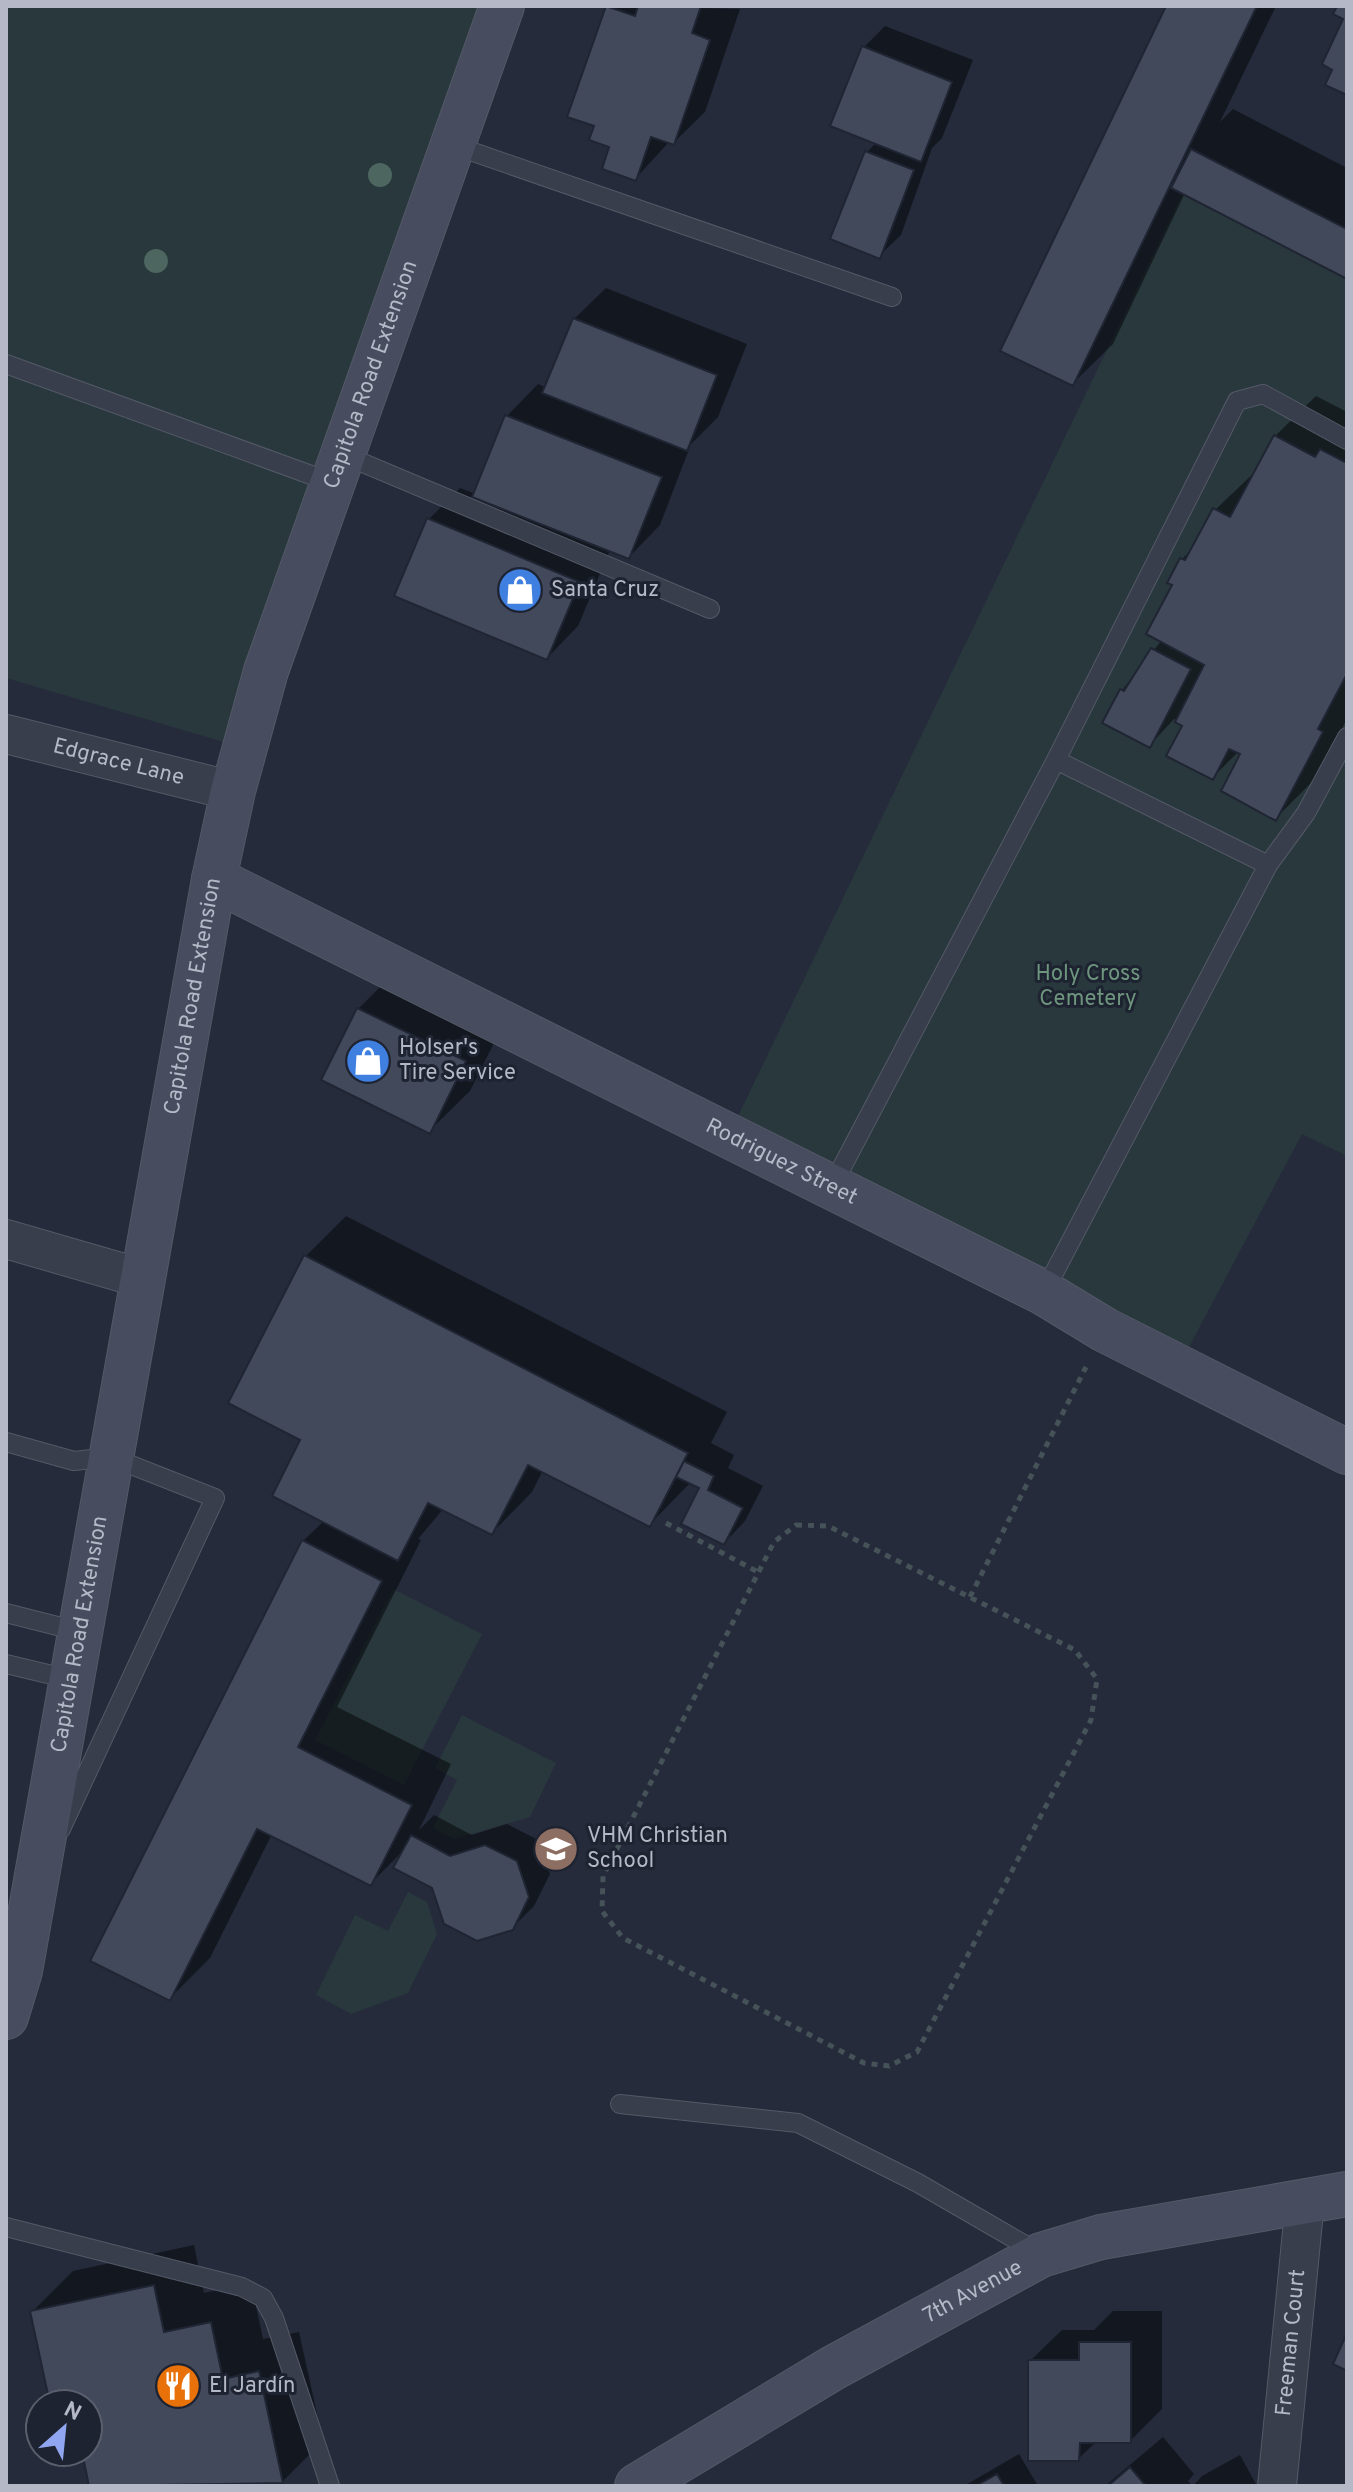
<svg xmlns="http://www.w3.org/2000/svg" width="1353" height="2492" font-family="Overpass,sans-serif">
  <rect width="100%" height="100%" fill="#252b3b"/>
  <!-- green -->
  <path fill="#28383d" d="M6,6H509L251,750L6,678Z
    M1194,169L1347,248V1156L1302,1134L1180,1364L729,1135Z
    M393,1589L482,1634L404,1785L315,1740Z
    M462,1715L556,1763L530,1817L454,1839L433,1828L457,1780L435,1768Z
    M408,1892L427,1902L437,1934L408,1993L351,2014L316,1995L355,1915L388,1931Z"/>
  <!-- shadow -->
  <path fill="#0007" d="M608,6L740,9L705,112L673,143L669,142L635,179L597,125Z
    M1168,6H1276L1220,122L1233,109L1347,168V277L1185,193L1113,344L1072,384Z
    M885,26L973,60L942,138L932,148L901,235L879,256L867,152L877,142L864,47Z
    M606,288L747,344L718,417L691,444L660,525L629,557L610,550L578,626L547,658L429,519L460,488L476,494L507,416L538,384L547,388L574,319Z
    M1316,396L1347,412V719L1316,778L1276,818L1242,753L1239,751L1212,778L1185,725L1174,719L1149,746L1122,690L1162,640L1174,584L1170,582L1182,559L1196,545L1215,510L1257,470L1275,436Z
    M399,968L505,1021L470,1091L429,1131L358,1009Z
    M346,1216L727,1412L711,1443L734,1455L728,1468L763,1486L745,1521L724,1543L702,1487L691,1482L650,1524L543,1470L532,1492L492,1533L444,1508L418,1539L421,1540L337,1707L451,1764L419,1830L434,1815L472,1835L507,1824L538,1840L550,1874L534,1906L512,1928L434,1887L404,1850L370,1884L272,1834L210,1958L169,1999L303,1541L324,1521L303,1439L306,1256Z
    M194,2245L204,2293L251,2283L263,2339L299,2332L323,2441L282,2482L261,2486H92L84,2452H88V2404H52L32,2312L73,2271Z
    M1113,2311H1162V2409L1130,2441H1097L1078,2459L1030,2361L1062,2330H1094Z
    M1163,2437L1194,2474L1188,2481L1192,2486H1105Z
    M1019,2454L1038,2486H964Z
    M1240,2455L1257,2486H1193L1202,2476Z"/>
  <!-- building -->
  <path fill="#42495b" stroke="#202533" stroke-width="2" d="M606,6L635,16L638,6H701L692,33L710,40L674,145L651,137L636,181L602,169L609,147L589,140L594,126L567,117Z
    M1166,6H1257L1073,386L1000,351Z
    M1337,6H1347V95L1325,85L1332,70L1322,64L1343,19L1333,14Z
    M862,46L952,82L921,162L830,126Z
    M1191,149L1347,229V279L1171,188Z
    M865,151L914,170L880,259L830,239Z
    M573,318L717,375L687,451L542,393Z
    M505,415L662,477L629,559L472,497Z
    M1274,435L1315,457L1320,449L1347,463V674L1318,729L1323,732L1276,821L1221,791L1240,754L1229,749L1213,780L1166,756L1182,726L1175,722L1204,665L1146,634L1172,585L1167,583L1180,558L1185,560L1213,508L1230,517Z
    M427,518L580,582L547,660L394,596Z
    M1151,648L1191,669L1150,748L1102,723L1120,689L1124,691Z
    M357,1008L466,1061L430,1134L321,1080Z
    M304,1255L688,1453L650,1527L528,1465L492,1535L428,1503L398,1561L272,1496L300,1440L228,1403Z
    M684,1461L714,1476L708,1490L743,1508L724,1545L681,1524L699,1488L676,1477Z
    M302,1540L382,1581L298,1747L412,1805L371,1886L257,1829L170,2001L90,1961Z
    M411,1835L450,1856L485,1845L517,1861L529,1897L513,1930L477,1941L444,1924L432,1888L393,1868Z
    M154,2285L164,2332L211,2322L223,2379L259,2371L283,2483L89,2486L82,2452H88V2404H50L30,2311Z
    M1347,2333V2371L1333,2364Z
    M1079,2342H1131V2443H1080L1079,2461H1028V2360H1079Z
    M1130,2467L1146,2486H1108Z
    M997,2474L1004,2486H976Z"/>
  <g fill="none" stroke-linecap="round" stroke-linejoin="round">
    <!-- lane casing -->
    <g stroke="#545967" stroke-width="20">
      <path id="lane" d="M453,145L892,297
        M6,364L333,483
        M344,455L710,609
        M1056,760L1268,865
        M831,1188L1056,760L1237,401L1263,394L1347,440
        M1044,1292L1268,865L1306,813L1347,737
        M6,1442L74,1461L111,1457L215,1498L61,1829
        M6,1613L81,1632
        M6,1664L73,1680
        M620,2104L798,2123L918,2183L1039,2253
        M6,2227L242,2287L263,2298L274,2318L330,2486"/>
    </g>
    <!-- street casing -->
    <g stroke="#545967" stroke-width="40">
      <g id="street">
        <path id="s1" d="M6,734L233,791"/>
        <path d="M6,1239L144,1279"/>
        <path id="s2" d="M1277,2486L1305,2201"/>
      </g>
    </g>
    <!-- secondary casing -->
    <g stroke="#545967" stroke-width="46">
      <g id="secondary">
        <path id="s3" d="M214,879L1044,1293L1105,1330L1347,1452"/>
        <path id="s4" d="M6,2017L20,1971L214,879L233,791L266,671L502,6"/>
        <path id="s5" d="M637,2486L833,2368L1041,2255L1101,2237L1347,2194"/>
      </g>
    </g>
    <!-- path -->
    <path stroke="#455359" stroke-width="5" stroke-dasharray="6 6" stroke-linecap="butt" d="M666,1523L758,1572
      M796,1525L828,1526L1075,1650L1097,1679L1091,1720L917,2052L889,2066L864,2063L623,1938L602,1911L603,1876L774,1542Z
      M970,1597L1086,1367"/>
    <!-- lane -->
    <use href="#lane" stroke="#393e4c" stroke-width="18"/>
    <!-- street -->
    <use href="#street" stroke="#393e4c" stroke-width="38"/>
    <!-- secondary -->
    <use href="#secondary" stroke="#474c5e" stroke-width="44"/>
  </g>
  <!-- trees -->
  <g fill="#4d6660">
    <circle cx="380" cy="175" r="12"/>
    <circle cx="156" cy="261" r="12"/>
  </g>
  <!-- icons -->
  <defs>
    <g id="shop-disc" transform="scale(2.3)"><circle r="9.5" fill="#3f7fe0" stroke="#1e2331"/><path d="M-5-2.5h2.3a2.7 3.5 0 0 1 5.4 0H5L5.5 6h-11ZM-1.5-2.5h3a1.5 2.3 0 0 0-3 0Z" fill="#fff"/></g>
    <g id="school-disc" transform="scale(2.3)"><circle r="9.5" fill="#8d6e63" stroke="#1e2331"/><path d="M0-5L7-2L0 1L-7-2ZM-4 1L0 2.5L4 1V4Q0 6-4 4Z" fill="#fff"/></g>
    <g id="restaurant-disc" transform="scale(2.3)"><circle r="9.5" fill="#e8710a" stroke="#1e2331"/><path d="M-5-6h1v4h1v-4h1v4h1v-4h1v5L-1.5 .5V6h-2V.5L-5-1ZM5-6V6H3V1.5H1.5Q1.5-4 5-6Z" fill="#fff"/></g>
  </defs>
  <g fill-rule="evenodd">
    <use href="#shop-disc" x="520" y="590"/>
    <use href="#shop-disc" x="368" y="1061"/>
    <use href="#school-disc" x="556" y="1849"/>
    <use href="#restaurant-disc" x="178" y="2386"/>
  </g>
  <g text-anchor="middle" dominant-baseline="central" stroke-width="6" stroke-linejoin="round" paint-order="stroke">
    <!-- street labels -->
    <g font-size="22" fill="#b5b9c7" stroke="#1e2331">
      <text stroke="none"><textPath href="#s4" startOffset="1686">Capitola Road Extension</textPath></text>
      <text stroke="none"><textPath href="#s1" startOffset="116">Edgrace Lane</textPath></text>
      <text stroke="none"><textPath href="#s4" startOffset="1038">Capitola Road Extension</textPath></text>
      <text stroke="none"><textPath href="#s3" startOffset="634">Rodriguez Street</textPath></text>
      <text stroke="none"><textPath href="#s4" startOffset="390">Capitola Road Extension</textPath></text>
      <text stroke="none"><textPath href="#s5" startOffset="388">7th Avenue</textPath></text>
      <text stroke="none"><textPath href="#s2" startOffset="144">Freeman Court</textPath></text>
    </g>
    <!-- poi labels -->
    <g font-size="22" fill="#b5b9c7" stroke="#1e2331" text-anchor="start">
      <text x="551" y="590">Santa Cruz</text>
      <text x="399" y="1048">Holser's<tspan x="399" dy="25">Tire Service</tspan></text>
      <text x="587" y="1836">VHM Christian<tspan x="587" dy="25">School</tspan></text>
      <text x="209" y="2386">El Jardín</text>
    </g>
    <!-- park labels -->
    <g font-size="22" fill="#6e967e" stroke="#1e2331">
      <text x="1088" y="974">Holy Cross<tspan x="1088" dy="25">Cemetery</tspan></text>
    </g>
  </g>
  <!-- border -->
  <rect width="1353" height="2492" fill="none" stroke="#b5b9c7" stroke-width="16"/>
  <!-- north arrow -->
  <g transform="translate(64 2428) rotate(27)"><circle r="38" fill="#1e2331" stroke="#5a5f6d" stroke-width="2"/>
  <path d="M0-6L14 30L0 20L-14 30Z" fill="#91a6f0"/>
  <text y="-12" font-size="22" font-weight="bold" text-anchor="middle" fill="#b5b9c7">N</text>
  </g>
</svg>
